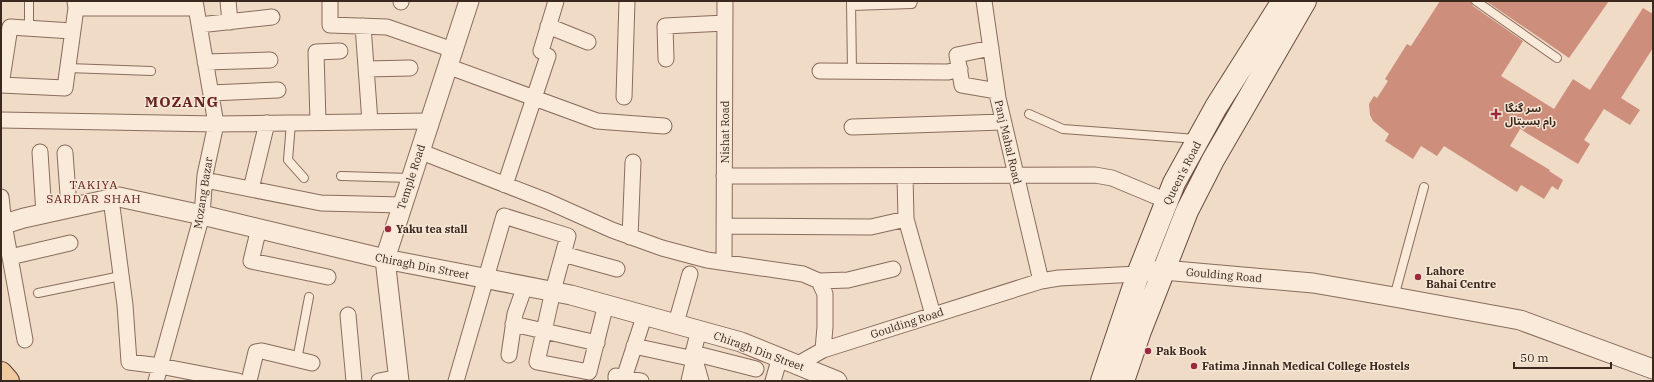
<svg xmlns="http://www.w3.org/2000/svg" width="1654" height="382" font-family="'IBM Plex Serif','Noto Sans Arabic',serif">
  <rect width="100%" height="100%" fill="#efdbc6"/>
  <!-- building -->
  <path fill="#cd8f7c" d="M1440,1H1471L1473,6L1523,41L1501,76L1554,109L1573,79L1590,90L1643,8L1653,14V48L1621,98L1640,110L1630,125L1604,109L1584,140L1590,144L1578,164L1520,129L1510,146L1550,170L1549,171L1563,180L1558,190L1552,186L1544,199L1521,185L1517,192L1444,146L1437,156L1421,146L1413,159L1385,141L1389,134L1373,121L1370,115L1369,104L1374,96L1377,98L1388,81L1385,79L1407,44L1411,46Z
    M1486,1H1609L1569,58Z"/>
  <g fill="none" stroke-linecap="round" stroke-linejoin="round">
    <!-- service casing -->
    <g stroke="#8a6c5c" stroke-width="10">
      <path id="service" d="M851,1L852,71
        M1476,1L1557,58
        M851,6L912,4L913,1
        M29,28V1
        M68,68L151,71
        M1029,114L1063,129L1197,139
        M291,123L288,160L304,178
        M341,176L411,178
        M38,293L121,276
        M1394,297L1424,187
        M297,360L309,297"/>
    </g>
    <!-- minor casing -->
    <g stroke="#8a6c5c" stroke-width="17">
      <path id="minor" d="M228,1L230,22
        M330,1V25L387,27L453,50
        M984,1L998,98L1041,281
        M401,2V1
        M76,8H196
        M199,25L272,17
        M363,26L370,122
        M548,26L588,42
        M991,48L957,55L962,85L997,91
        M541,51L556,1
        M666,59L665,26L725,23
        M205,62L270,60
        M447,66L597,121L664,126
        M366,69L410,68
        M820,71L948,72L960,69
        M1,85L65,88L76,8L75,1
        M1,85L10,27L72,31
        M211,93L278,90
        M624,97L627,1
        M1,120L216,124L429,121
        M318,122L316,52L340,51
        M852,127L1003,122
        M419,151L547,201L612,230L662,248L707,260L803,274L819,281L825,294V327L823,350
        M40,152L44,214
        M65,153L69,208
        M724,176L1095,175L1112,178L1167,201
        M905,176L906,219L933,315
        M205,180L321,203L402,205
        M505,185L548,56
        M251,189L267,123
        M1,197L4,224L25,340
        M111,199L125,305L129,362L160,366L238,381
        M724,226L871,227L906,219
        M259,228L251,261L328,277
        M630,237L633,162
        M563,254L617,269
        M10,257L70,243
        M724,262L725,1
        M819,281L848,280L893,269
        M348,315L354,381
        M676,323L690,274
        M513,324L597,343
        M699,330L693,353L701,381
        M634,346L694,359L689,381
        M693,353L756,369
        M509,355L515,314L525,286
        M798,364L823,350L1041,281L1059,278L1138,274
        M616,378V376L641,381
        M624,378L645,314
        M156,381L202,215L205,175L216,124L195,1
        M249,381L256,352L262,351L312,363
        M379,381L399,377
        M456,381L504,216L568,236L553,291L537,362L589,372L606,304
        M773,381L780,357"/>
    </g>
    <!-- tertiary casing -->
    <g stroke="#8a6c5c" stroke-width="21">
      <path id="tertiary" d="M1,225L24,218L119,197L202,215L385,259L571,295L741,342L837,381
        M1149,272L1163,270L1313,283L1394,297L1520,320L1653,369
        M399,381L385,259L469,1"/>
    </g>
    <!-- secondary casing -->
    <g stroke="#6c4d3f" stroke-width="24">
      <path id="secondary" d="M1102,381L1138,274L1174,183L1216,107L1283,1
        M1123,381L1140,331L1187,211L1213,160L1305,1"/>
    </g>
    <!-- primary casing -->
    <g stroke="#583b30" stroke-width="24">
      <path id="primary" d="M1,373L8,381"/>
    </g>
    <!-- service -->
    <use href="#service" stroke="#f9eada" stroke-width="8"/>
    <!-- minor -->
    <use href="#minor" stroke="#f9eada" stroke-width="15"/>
    <!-- tertiary -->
    <use href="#tertiary" stroke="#f9eada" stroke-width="19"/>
    <!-- secondary -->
    <use href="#secondary" stroke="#f9eada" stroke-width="22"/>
    <!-- primary -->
    <use href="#primary" stroke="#f1c99f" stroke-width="22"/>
  </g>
  <!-- markers -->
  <g fill="#9a2b3f" stroke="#f6e7d6" stroke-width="1.5">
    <path d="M1494 108h4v4h4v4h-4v4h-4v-4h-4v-4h4z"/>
    <circle cx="388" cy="229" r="4"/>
    <circle cx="1418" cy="277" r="4"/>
    <circle cx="1148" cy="351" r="4"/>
    <circle cx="1194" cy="366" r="4"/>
  </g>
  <g text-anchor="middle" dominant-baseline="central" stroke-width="3" stroke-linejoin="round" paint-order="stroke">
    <!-- poi labels -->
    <g font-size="11" font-weight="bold" fill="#3b281f" stroke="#f6e7d6" text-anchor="start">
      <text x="1505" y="108">سر گنگا<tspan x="1505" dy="13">رام ہسپتال</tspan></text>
      <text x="396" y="229">Yaku tea stall</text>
      <text x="1426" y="271">Lahore<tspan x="1426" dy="13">Bahai Centre</tspan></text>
      <text x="1156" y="351">Pak Book</text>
      <text x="1202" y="366">Fatima Jinnah Medical College Hostels</text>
    </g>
    <!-- street labels -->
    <g font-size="11" fill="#3b281f" stroke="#f6e7d6">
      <text transform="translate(725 132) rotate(-90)">Nishat Road</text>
      <text transform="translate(1008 142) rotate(77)">Panj Mahal Road</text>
      <text transform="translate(1182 173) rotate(-63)">Queen's Road</text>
      <text transform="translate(411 177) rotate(-72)">Temple Road</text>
      <text transform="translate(203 193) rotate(-81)">Mozang Bazar</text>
      <text transform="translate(422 266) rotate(11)">Chiragh Din Street</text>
      <text transform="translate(1224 275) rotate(5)">Goulding Road</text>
      <text transform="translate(907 323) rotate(-18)">Goulding Road</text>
      <text transform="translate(759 351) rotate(20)">Chiragh Din Street</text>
    </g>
    <!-- neighbourhood labels -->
    <g font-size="12" letter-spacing="1" fill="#68211e" stroke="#f6e7d6">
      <text x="94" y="184">TAKIYA<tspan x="94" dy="14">SARDAR SHAH</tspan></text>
    </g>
    <!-- district labels -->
    <g font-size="15" font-weight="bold" letter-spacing="1" fill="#68211e" stroke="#f6e7d6">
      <text x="182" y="101">MOZANG</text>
    </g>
  </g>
  <!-- border -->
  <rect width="1654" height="382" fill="none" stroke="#3b281f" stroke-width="4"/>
  <!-- scale -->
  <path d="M1514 362v6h97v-6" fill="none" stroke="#3b281f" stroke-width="2"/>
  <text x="1520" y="362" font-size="12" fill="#3b281f" stroke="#f6e7d6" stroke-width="3" paint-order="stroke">50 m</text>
</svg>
